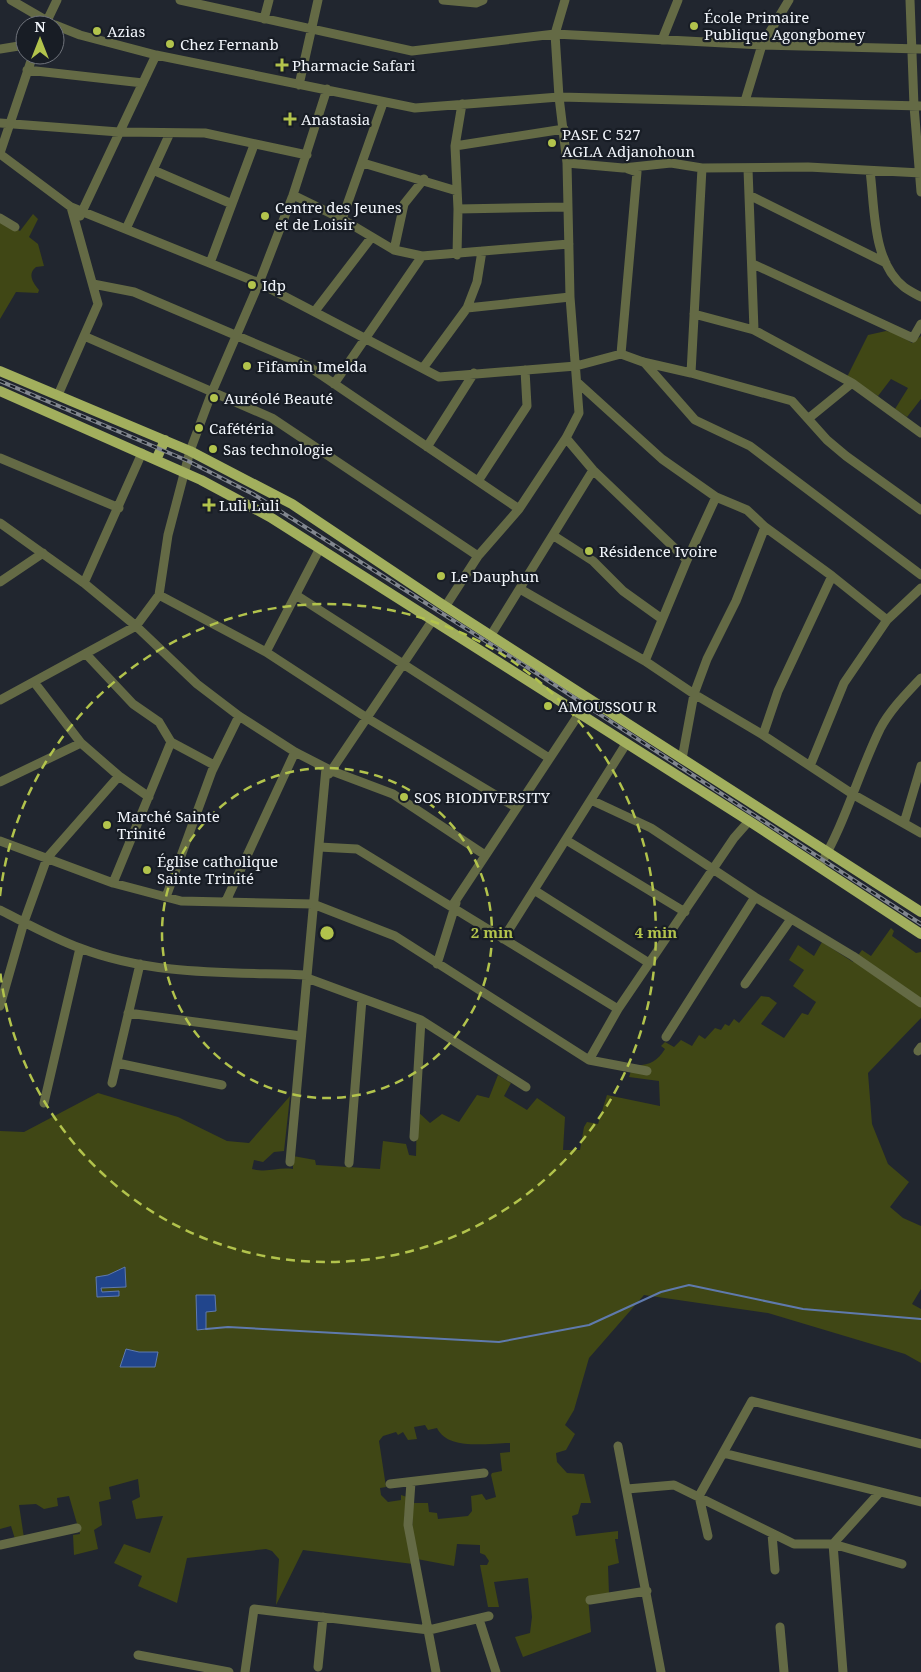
<svg xmlns="http://www.w3.org/2000/svg" width="921" height="1672" font-family="'Noto Serif',serif">
  <rect width="100%" height="100%" fill="#21262f"/>
  <!-- green -->
  <path fill="#404715" fill-rule="evenodd" d="M33,214L38,219L29,237L38,244L44,266L36,267C27,274 33,283 39,290L38,293L16,292L0,319V220L20,231Z
    M886,331L896,333L912,343L921,336V399L907,417L895,409L908,388L891,379L878,396L847,377L868,335Z
    M891,928L894,931L892,936L916,953L921,952V1018L868,1073L872,1124L888,1164L909,1182L890,1207L903,1218L921,1226V1289L912,1304L921,1309V1363L905,1354L768,1313L644,1295L589,1358L574,1410L565,1425L575,1434L566,1450L556,1453L557,1462L567,1473L584,1474L591,1503H581L578,1514L572,1516L576,1536L618,1531V1539H615L619,1563L608,1566L609,1594L588,1597L591,1632L523,1657L515,1637L530,1633L532,1617L528,1578L494,1582L499,1607H488L480,1565H487L489,1561L485,1555L480,1553V1545L457,1544L454,1566L417,1559L412,1532L413,1503H428L429,1512L437,1513L438,1519L468,1516L472,1511L471,1496L482,1494L486,1500L496,1497L491,1475L492,1473L502,1471L500,1453L510,1452V1443C488,1443 448,1451 437,1428L428,1430L425,1425L414,1427L417,1439L408,1440L403,1432L398,1435L396,1432L383,1436L379,1441L386,1487L380,1488L381,1495L388,1502L401,1500V1495L407,1497L404,1520L413,1564L303,1550L276,1605L279,1559L272,1551L266,1549L187,1558L177,1603L138,1586L142,1576L114,1563L124,1544L150,1553L163,1516L136,1519L132,1501L140,1497L138,1479L109,1487L111,1499L99,1502L102,1525L94,1530L98,1549L74,1555L73,1535L80,1534L69,1496L57,1498L58,1506L44,1509L36,1504L19,1505L24,1538L15,1539L11,1526L0,1529V1131L24,1132L98,1093L178,1117L227,1141L249,1143L290,1096L284,1151L274,1152L263,1162L254,1160L252,1169C269,1173 276,1167 293,1169V1156L315,1160L316,1165L380,1169L383,1141L406,1144L409,1155L416,1156L417,1111L430,1123L442,1114L459,1122L477,1095L489,1098L498,1075L511,1083L504,1096L527,1110L537,1098L565,1117L563,1150H580L584,1127L587,1122L598,1124L607,1095L660,1106L659,1081L629,1077L633,1065C648,1066 657,1062 665,1049L661,1046L665,1042L674,1047L681,1040L692,1046L699,1035L705,1039L715,1028L721,1030L725,1024L729,1026L734,1019L739,1023L761,996L769,997L777,1003L761,1024L784,1038L802,1013L808,1015L816,1002L793,986L804,970L789,960L798,945L814,956L822,942L853,962L862,950L871,956ZM125,1267L126,1287L101,1288L102,1292L96,1277L108,1275Z"/>
  <!-- water -->
  <path fill="#21458c" stroke="#5f7aad" d="M125,1267L126,1287L101,1288L102,1292L119,1291V1296L97,1297L96,1277L108,1275Z
    M196,1295H215L216,1311L206,1312V1329L197,1330Z
    M126,1349L139,1352H158L155,1367H120Z"/>
  <g fill="none" stroke-linecap="round" stroke-linejoin="round">
    <!-- stream -->
    <path stroke="#5f7aad" stroke-width="2" d="M206,1329L228,1327L499,1342L589,1325L661,1292L689,1285L803,1309L921,1319"/>
    <!-- minor -->
    <path stroke="#646a45" stroke-width="9" d="M11,0L54,25
      M180,0L412,51L555,34L762,45L921,49
      M443,0L476,3L483,0
      M910,0L914,106L921,192
      M264,19L269,0
      M45,25L57,0
      M55,25L80,35L156,55L415,108L559,97L921,106
      M662,40L678,0
      M0,49L25,45
      M27,70L143,83
      M299,85L318,0
      M745,101L762,45L789,0
      M0,123L119,132L205,133L307,155
      M455,146L564,129
      M0,153L33,55
      M0,154L71,207L259,283L439,377L576,366L621,354L643,362L691,373L792,401L827,440L846,456L921,510
      M363,163L457,191
      M567,163L623,168L671,163L702,168L808,167L921,173
      M748,169L754,330
      M153,170L232,204
      M870,171C875,208 872,262 904,287C909,291 916,294 921,297
      M293,195L342,219L394,250L422,256L569,244
      M749,195L886,263
      M458,209L566,207
      M80,216L156,55
      M0,218L15,227
      M342,219L383,103
      M126,229L170,133
      M394,250L404,204L424,179
      M457,255L458,209L455,146L462,104
      M210,263L254,145
      M753,264L913,338L921,324
      M93,284L134,292L308,366L519,509
      M467,308L570,297
      M315,311L371,238
      M694,314L754,330L852,383L921,433
      M84,336L272,418L478,556
      M621,354L637,172L628,169
      M644,362L695,420L750,446L921,575
      M423,368L467,308L477,282L482,251
      M691,373L702,168
      M577,382L662,459L716,497L747,510L765,527L832,576L887,620
      M334,384L422,256
      M58,395L98,304L71,207
      M809,418L852,383
      M566,438L593,470L687,560
      M427,447L474,373
      M0,458L119,508
      M478,481L527,406L525,370
      M0,523L84,583L136,626L197,684L239,716L295,752L332,771L393,794L485,855
      M554,536L593,561L623,591L662,619
      M0,582L43,553
      M84,583L142,453
      M520,589L645,661L694,694L763,735L854,795L921,833
      M159,595L266,652L367,718L517,808
      M296,595L549,758
      M445,607L478,556L519,509L566,438L579,413L570,297L567,163L559,97L555,34L565,0
      M491,635L593,470
      M266,652L320,548
      M86,654L133,704L159,722L171,742L214,765
      M645,661L687,560L716,497
      M34,682L81,743L119,776L149,797
      M0,700L136,626L159,595L168,535L190,451L212,392L259,283L293,195L327,89
      M763,735L778,691L832,576
      M682,759L694,694L707,659L736,601L765,527
      M810,766L844,683L887,620L921,588
      M329,774L432,621
      M0,782L81,743
      M591,800L651,828L755,897L853,956L921,1003
      M904,823L921,766
      M566,840L685,912
      M0,841L113,883L181,901L313,904L395,936L589,1060L618,1009L734,838L749,821
      M319,847L357,849L618,1009
      M819,867C845,824 858,774 880,729C890,710 906,694 921,678
      M113,883L171,742
      M534,890L649,963
      M166,897L212,771L239,716
      M226,901L295,752
      M452,906L579,714
      M0,910C26,923 53,938 80,948C152,976 231,972 307,975
      M503,939L626,744
      M437,964L456,903
      M307,978L421,1020L526,1087
      M745,984L791,919
      M0,1006L24,922L47,858L119,776
      M128,1013L301,1036
      M666,1037L755,897
      M918,1051L921,1047
      M589,1060L647,1071
      M117,1063L222,1085
      M112,1083L140,964
      M44,1103L80,948
      M414,1137L421,1020
      M290,1162L326,768
      M349,1163L362,999
      M618,1446L661,1672
      M723,1453L921,1502
      M411,1482L408,1525L436,1672
      M390,1484L484,1473
      M627,1489L674,1485L794,1544H833L902,1564
      M772,1534L775,1570
      M708,1536L699,1496L752,1401L921,1444
      M0,1545L77,1528
      M590,1600L647,1591
      M479,1619L496,1672
      M780,1627L784,1672
      M138,1655L229,1672
      M318,1667L323,1617
      M245,1672L254,1609L429,1630L489,1616
      M843,1672L833,1544L880,1492"/>
    <!-- major -->
    <path stroke="#a2af5d" stroke-width="10" d="M0,371L190,451L292,504L440,603L921,912
      M0,391L201,480L270,517L749,821L921,934
      M156,460L165,440"/>
    <!-- rail casing -->
    <g stroke="#82878f" stroke-width="4">
      <path id="rail" d="M0,381L188,461L253,494L541,676L921,924"/>
    </g>
    <!-- rail -->
    <use href="#rail" stroke="#181d25" stroke-width="2" stroke-dasharray="5.5" stroke-linecap="butt"/>
  </g>
  <!-- distance rings -->
  <g fill="none" stroke="#b2c34c" stroke-width="2.5" stroke-dasharray="9 6">
    <circle cx="327" cy="933" r="165"/>
    <path d="M0 896A329 329 0 1 1 0 970"/>
  </g>
  <!-- markers -->
  <g fill="#b2c34c" stroke="#181d25" stroke-width="2">
    <circle cx="694" cy="26" r="5"/>
    <circle cx="97" cy="31" r="5"/>
    <circle cx="170" cy="44" r="5"/>
    <path d="M279.5 57.5h5v5h5v5h-5v5h-5v-5h-5v-5h5z"/>
    <path d="M287.5 111.5h5v5h5v5h-5v5h-5v-5h-5v-5h5z"/>
    <circle cx="552" cy="143" r="5"/>
    <circle cx="265" cy="216" r="5"/>
    <circle cx="252" cy="285" r="5"/>
    <circle cx="247" cy="366" r="5"/>
    <circle cx="214" cy="398" r="5"/>
    <circle cx="199" cy="428" r="5"/>
    <circle cx="213" cy="449" r="5"/>
    <path d="M206.5 497.5h5v5h5v5h-5v5h-5v-5h-5v-5h5z"/>
    <circle cx="589" cy="551" r="5"/>
    <circle cx="441" cy="576" r="5"/>
    <circle cx="548" cy="706" r="5"/>
    <circle cx="404" cy="797" r="5"/>
    <circle cx="107" cy="825" r="5"/>
    <circle cx="147" cy="870" r="5"/>
  </g>
  <g text-anchor="middle" dominant-baseline="central" stroke-width="4.5" stroke-linejoin="round" paint-order="stroke">
    <!-- poi labels -->
    <g font-size="15" fill="#f1f5fb" stroke="#181d25" text-anchor="start">
      <text x="704" y="17">École Primaire<tspan x="704" dy="17">Publique Agongbomey</tspan></text>
      <text x="107" y="31">Azias</text>
      <text x="180" y="44">Chez Fernanb</text>
      <text x="292" y="65">Pharmacie Safari</text>
      <text x="301" y="119">Anastasia</text>
      <text x="562" y="134">PASE C 527<tspan x="562" dy="17">AGLA Adjanohoun</tspan></text>
      <text x="275" y="207">Centre des Jeunes<tspan x="275" dy="17">et de Loisir</tspan></text>
      <text x="262" y="285">Idp</text>
      <text x="257" y="366">Fifamin Imelda</text>
      <text x="224" y="398">Auréolé Beauté</text>
      <text x="209" y="428">Cafétéria</text>
      <text x="223" y="449">Sas technologie</text>
      <text x="219" y="505">Luli Luli</text>
      <text x="599" y="551">Résidence Ivoire</text>
      <text x="451" y="576">Le Dauphun</text>
      <text x="558" y="706">AMOUSSOU R</text>
      <text x="414" y="797">SOS BIODIVERSITY</text>
      <text x="117" y="816">Marché Sainte<tspan x="117" dy="17">Trinité</tspan></text>
      <text x="157" y="861">Église catholique<tspan x="157" dy="17">Sainte Trinité</tspan></text>
    </g>
  </g>
  <circle cx="327" cy="933" r="8" fill="#b2c34c" stroke="#181d25" stroke-width="2.5"/>
  <g font-size="15" text-anchor="middle" font-weight="bold" fill="#b2c34c" stroke="#181d25" stroke-width="4.5" stroke-linejoin="round" paint-order="stroke">
    <text x="492" y="938">2 min</text>
    <text x="656" y="938">4 min</text>
  </g>
  <!-- north arrow -->
  <g transform="translate(40 40)"><circle r="24" fill="#181d25" stroke="#6f737b"/>
  <path d="M0-4L9 19L0 12L-9 19Z" fill="#b2c34c"/>
  <text y="-8" font-size="14" font-weight="bold" text-anchor="middle" fill="#f1f5fb">N</text>
  </g>
</svg>
